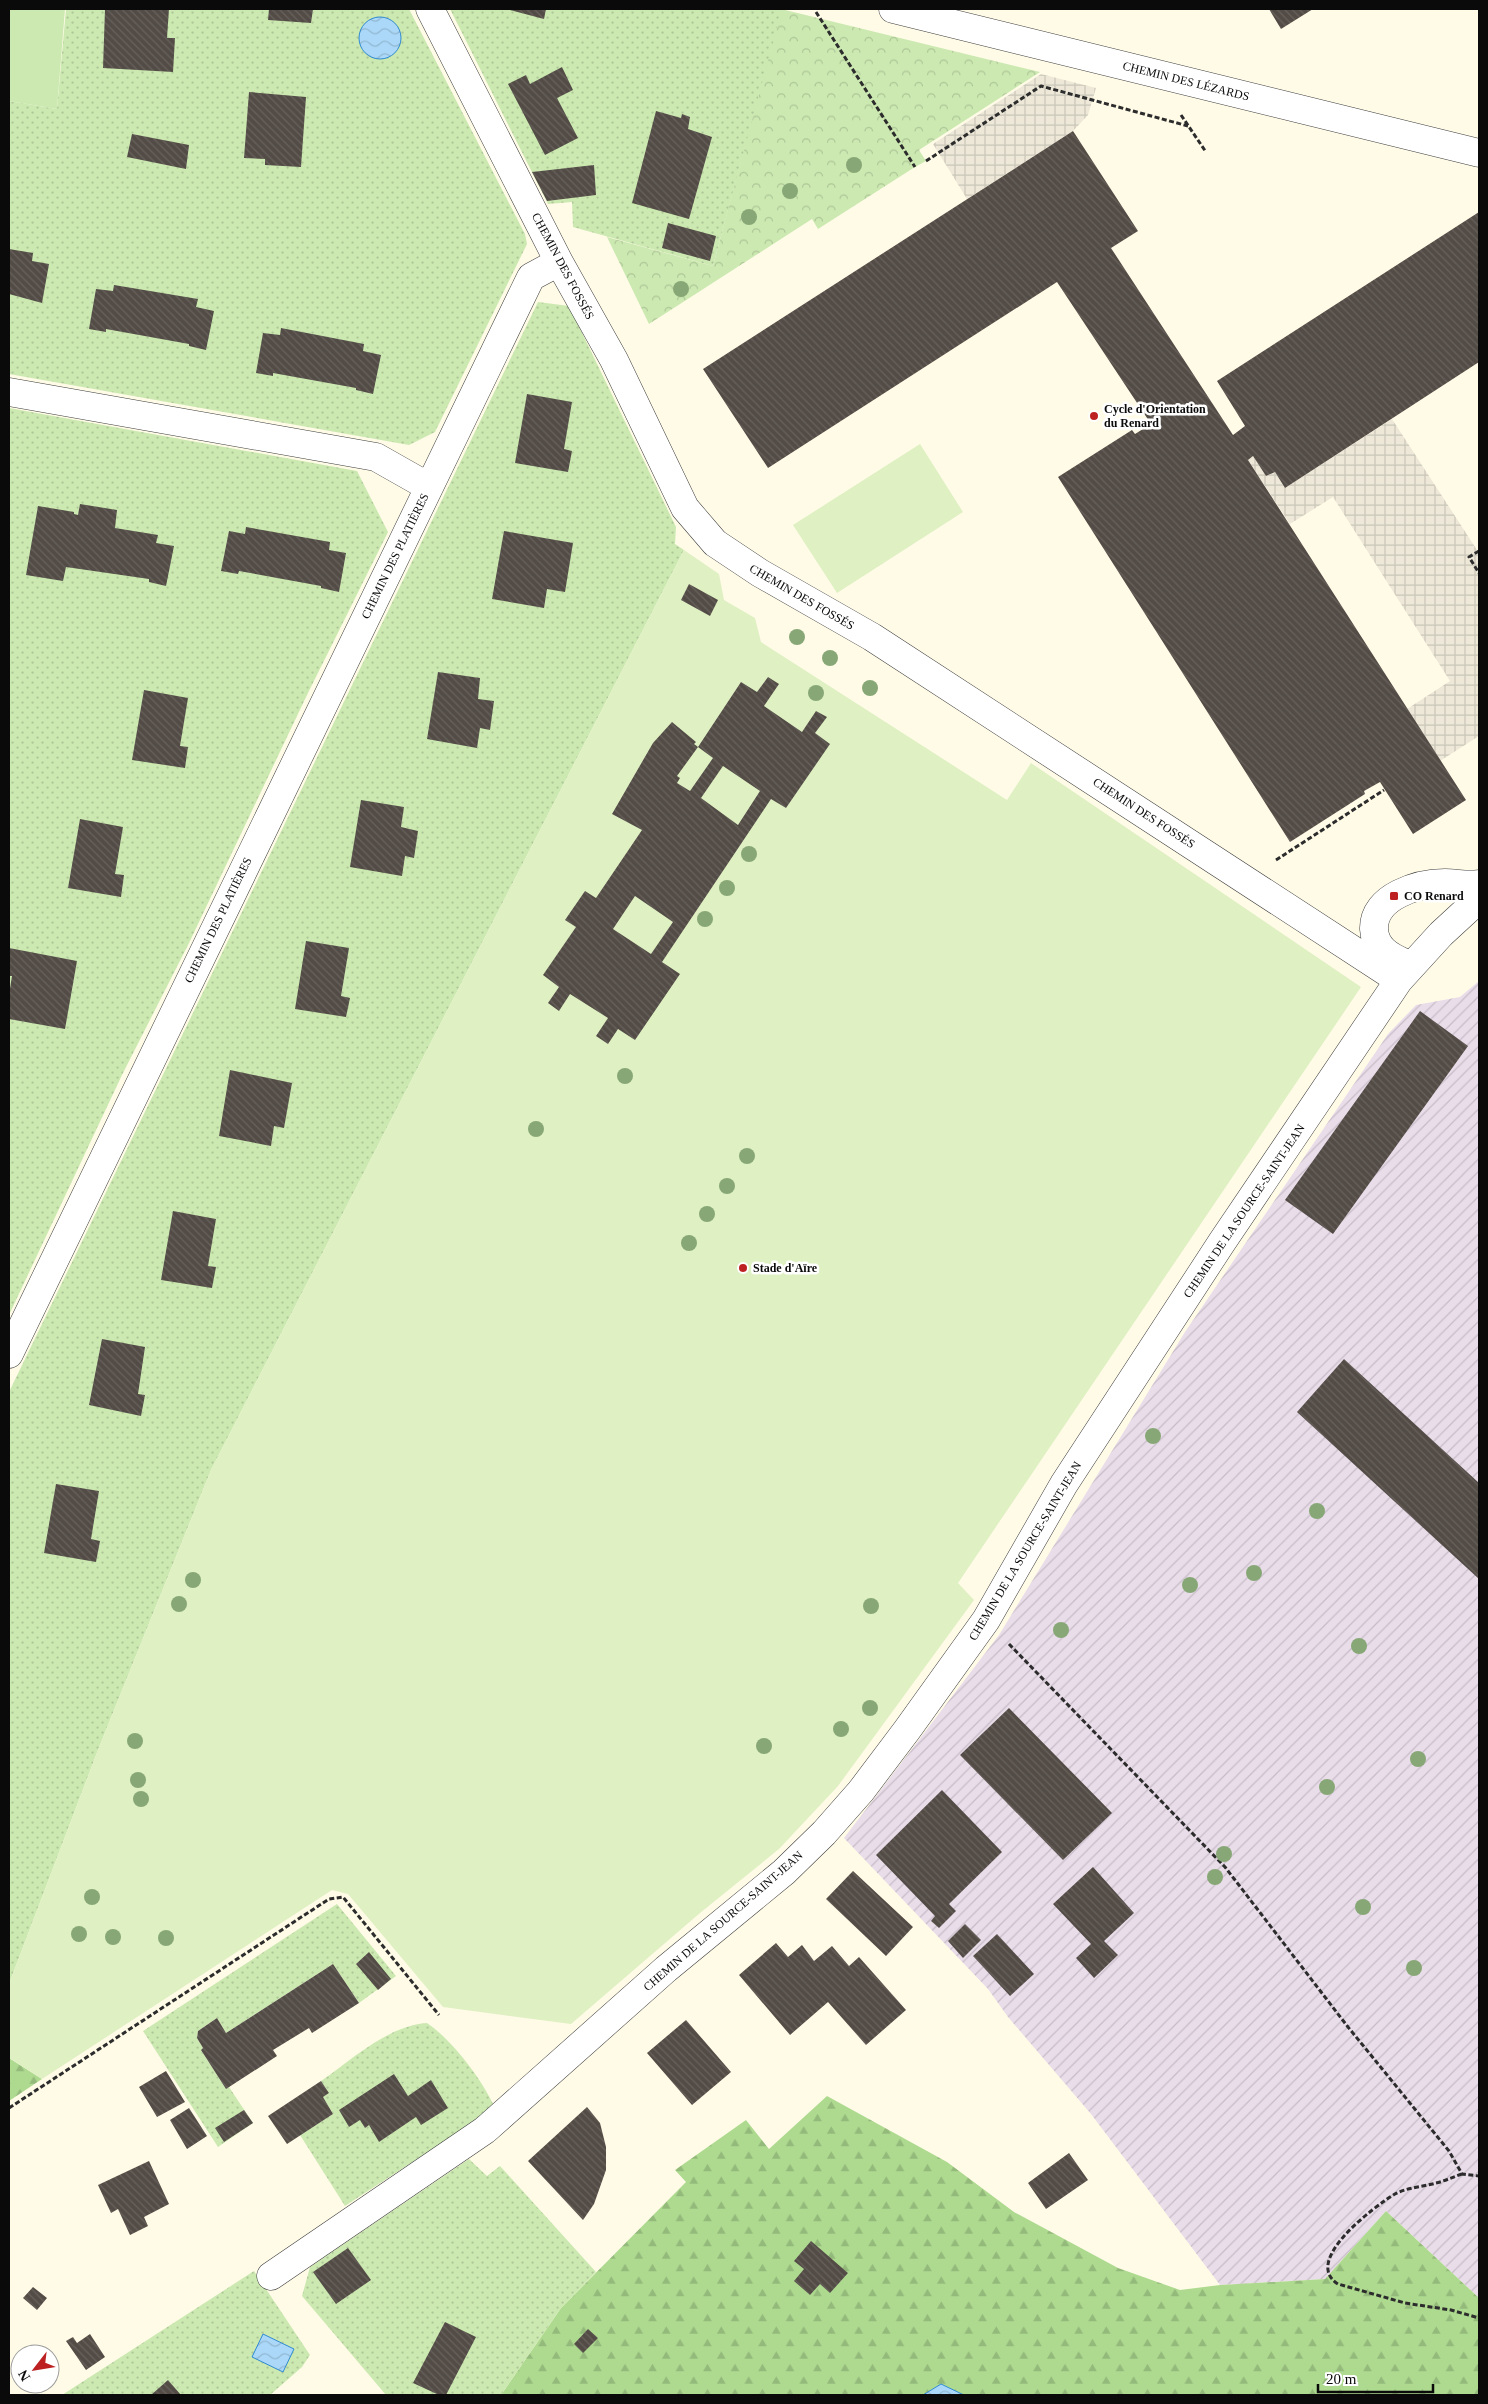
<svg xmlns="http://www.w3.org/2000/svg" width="1488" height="2404" font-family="'Times New Roman',serif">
  <defs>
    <pattern id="industrial-furrows" width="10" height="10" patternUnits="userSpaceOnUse" patternTransform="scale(1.25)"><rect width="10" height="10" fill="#e9ddea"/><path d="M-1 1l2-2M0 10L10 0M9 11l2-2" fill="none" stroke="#c6bcc7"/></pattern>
    <pattern id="forest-firs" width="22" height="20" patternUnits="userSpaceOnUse" patternTransform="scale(1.25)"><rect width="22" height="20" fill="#aeda90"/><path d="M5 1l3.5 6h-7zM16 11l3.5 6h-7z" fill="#94ba7b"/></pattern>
    <pattern id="park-crowns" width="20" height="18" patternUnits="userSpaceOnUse" patternTransform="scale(1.25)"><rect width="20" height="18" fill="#cce9b1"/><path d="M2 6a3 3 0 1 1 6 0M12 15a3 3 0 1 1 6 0" fill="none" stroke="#aec697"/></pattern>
    <pattern id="garden-dots" width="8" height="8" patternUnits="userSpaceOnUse" patternTransform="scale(1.25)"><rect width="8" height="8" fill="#cce9b1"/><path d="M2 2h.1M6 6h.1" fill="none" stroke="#aec697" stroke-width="1.8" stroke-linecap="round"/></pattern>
    <pattern id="plaza-grid" width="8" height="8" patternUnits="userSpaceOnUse" patternTransform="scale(1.25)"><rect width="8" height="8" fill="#ede8d8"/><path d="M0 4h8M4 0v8" fill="none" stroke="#cac6b8"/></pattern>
    <pattern id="water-waves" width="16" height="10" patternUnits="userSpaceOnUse" patternTransform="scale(1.25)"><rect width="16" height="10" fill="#abd8f8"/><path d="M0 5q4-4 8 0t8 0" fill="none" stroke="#92b8d3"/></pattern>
    <pattern id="building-back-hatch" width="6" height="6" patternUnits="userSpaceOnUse" patternTransform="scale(1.25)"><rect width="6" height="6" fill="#534c46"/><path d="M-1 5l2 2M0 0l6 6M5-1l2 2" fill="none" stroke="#67615c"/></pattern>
  </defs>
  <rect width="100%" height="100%" fill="#fffbe7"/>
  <!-- industrial -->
  <path fill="url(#industrial-furrows)" d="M1479,981V2298L1386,2211L1325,2279L1220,2285L1091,2114L1008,2017L988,1989L844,1838L999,1635L1185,1332L1388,1034L1416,1005L1460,997Z"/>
  <!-- grass -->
  <path fill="#cce9b1" d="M9,9H65L57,109L9,101Z"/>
  <!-- forest -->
  <path fill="url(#forest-firs)" d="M9,2058L42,2079L9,2101Z
    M827,2096L947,2162L1014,2212L1118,2268L1180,2290L1220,2285L1325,2279L1386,2211L1479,2298V2395H964L941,2384L923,2395H501L561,2308L686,2182L675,2170L746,2120L769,2149Z"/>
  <!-- park -->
  <path fill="url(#park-crowns)" d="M781,9L1040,72L919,150L926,161L915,167L818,229L812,219L649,324L607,237L713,266Z"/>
  <!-- garden -->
  <path fill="url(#garden-dots)" d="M66,9H409L525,234L527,244L435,432L409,445L9,374V101L57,109Z
    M450,9H782L713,266L573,227L572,202L548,204Z
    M538,302L569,306L676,527L675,544L684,550L211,1470L98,1750L9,1984V1392Z
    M9,408L357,471L388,532L307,695L189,943L122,1075L9,1315Z
    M337,1904L396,1976L359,2003L333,1964L226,2033L217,2018L198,2031L197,2038L203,2048L201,2050L226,2089L229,2087L253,2123L218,2147L143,2031Z
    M427,2023C453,2041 482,2079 495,2108L345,2206L300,2135L333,2114L323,2097L329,2093L321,2081C353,2059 387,2026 427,2023Z
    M469,2159L487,2176L500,2166L596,2272L561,2308L501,2395H386L302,2296L310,2267Z
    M254,2271L310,2355L302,2367L270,2395H62Z"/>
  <!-- pitch -->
  <path fill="#dff0c3" d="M920,444L963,512L837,593L793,525Z
    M684,550L719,574L724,600L755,618L761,642L1007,800L1031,763L1361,987L958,1583L974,1600L838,1786L779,1849L700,1913L571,2024L443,2007L348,1894L332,1890L42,2079L9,2058V1984L98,1750L211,1470Z"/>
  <!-- plaza -->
  <path fill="url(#plaza-grid)" d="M1041,74L1096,88L1088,115L1073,131L967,199L933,144Z
    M1392,419L1479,553V736L1440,761L1407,709L1450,681L1333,497L1290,524L1248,460L1253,456L1266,476L1275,472L1285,488Z"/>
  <!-- water -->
  <path fill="url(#water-waves)" stroke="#308ad0" d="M359 38a21 21 0 1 1 42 0a21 21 0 1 1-42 0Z
    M263,2334L294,2349L283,2372L252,2357Z
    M941,2384L964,2395H923Z"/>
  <!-- building -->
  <path fill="url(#building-back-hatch)" fill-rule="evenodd" d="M105,9H169L167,38H175L173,72L103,68Z
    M269,9H313L311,23L268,20Z
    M506,9H546L544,19Z
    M1269,9H1313L1281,29Z
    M562,67L573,90L557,98L578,138L545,155L508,84L526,75L530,84Z
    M249,92L306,97L301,167L265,165V159L244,158Z
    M656,111L681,118L682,114L690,117L688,129L712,137L689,219L632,203Z
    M1073,131L1138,231L1111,248L1233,435L1245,426L1217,381L1479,212V362L1285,488L1275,472L1266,476L1253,456L1248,460L1466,800L1413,834L1380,782L1364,791L1365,794L1290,842L1058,477L1132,430L1135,434L1151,424L1057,282L768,468L703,369Z
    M132,134L189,145L186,169L127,157Z
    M594,165L596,195L547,201L532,172Z
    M668,223L716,236L710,261L662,248Z
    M9,249L33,253L32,261L49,264L42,303L9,294Z
    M114,285L198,299L196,307L214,311L206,350L189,346V344L106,329V332L89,329L96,289L113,291Z
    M281,328L364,344L363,351L381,355L373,394L356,390V388L273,373V376L256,373L263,333L280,335Z
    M527,394L572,402L564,449L572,451L568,472L515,463Z
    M80,504L117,510L115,528L158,535L156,543L174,546L166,586L149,582V579L66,567L63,581L26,575L38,506L74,512V514L78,515Z
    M246,527L330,542L329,550L346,553L339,592L321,588V586L239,571L238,574L221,571L229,531L245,534Z
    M504,531L573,543L565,592L547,589L544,608L492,599Z
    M689,584L718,600L710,616L681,600Z
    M438,672L480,678L478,699L494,701L490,730L480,728L477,748L427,739Z
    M768,677L779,684L764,706L802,732L816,711L827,717L815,733L830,744L786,808L771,799L662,962L680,974L635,1040L618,1029L608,1044L596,1036L608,1018L570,994L559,1011L548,1003L559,987L543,975L576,927L565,920L585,891L596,898L642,830L612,814L653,743L672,722L696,742L694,744L698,747L741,682L757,692ZM698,747L713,758L690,791L677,783L680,778L677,776ZM723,766L760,791L738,825L701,798ZM635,896L673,922L651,954L613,929Z
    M144,690L188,698L180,746L188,747L185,768L132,760Z
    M361,800L404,807L401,827L418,831L414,858L405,856L402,876L350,867Z
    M80,819L123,827L115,874L124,875L121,897L68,888Z
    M306,941L349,948L341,996L350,998L346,1017L295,1009Z
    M9,948L77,961L65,1029L9,1019V995L12,976H9Z
    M1420,1011L1468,1046L1333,1234L1285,1200Z
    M230,1070L292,1083L284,1128L274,1126L271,1146L219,1136Z
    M173,1211L216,1219L208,1266L216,1267L212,1288L161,1280Z
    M102,1339L145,1347L138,1394L145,1395L141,1416L89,1405Z
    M1344,1359L1479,1483V1579L1297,1412Z
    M56,1484L99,1491L91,1539L100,1541L96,1562L44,1553Z
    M1009,1708L1112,1813L1063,1860L960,1755Z
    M942,1790L1002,1852L949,1904L956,1911L939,1928L931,1921L935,1916L876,1855Z
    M1093,1867L1134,1913L1104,1941L1118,1955L1094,1978L1076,1958L1091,1944L1053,1904Z
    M853,1871L913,1927L886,1956L826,1899Z
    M965,1924L981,1940L963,1958L948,1941Z
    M997,1934L1034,1974L1010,1996L973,1956Z
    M776,1943L788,1957L802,1945L814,1961L832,1946L849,1966L859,1957L906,2010L866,2045L828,2002L790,2035L739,1975Z
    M369,1952L391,1979L378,1990L356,1964Z
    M333,1964L359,2003L312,2033L309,2028L273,2050L277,2056L226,2089L201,2050L203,2048L197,2038L198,2031L217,2018L226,2033Z
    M686,2020L731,2072L692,2105L647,2053Z
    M166,2071L185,2102L157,2117L139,2087Z
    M394,2074L408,2096L431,2080L448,2108L421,2125L416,2117L379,2142L369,2125L365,2128L360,2120L349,2127L339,2110Z
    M321,2081L329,2093L323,2097L333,2114L287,2144L268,2116Z
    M587,2107L600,2123L606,2147V2170L594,2204L583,2220L528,2161Z
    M189,2108L207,2136L187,2149L170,2120Z
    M244,2110L253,2123L224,2142L215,2128Z
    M1069,2153L1088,2180L1046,2209L1028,2183Z
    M149,2161L169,2204L144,2217L148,2226L130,2235L118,2209L111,2213L98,2185Z
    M811,2241L848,2273L830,2293L820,2284L810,2295L794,2281L804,2269L794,2261Z
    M348,2248L371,2280L336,2304L313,2272Z
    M33,2287L47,2298L37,2310L23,2298Z
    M445,2322L476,2337L446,2395H439L413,2383Z
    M588,2329L598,2338L583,2353L574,2344Z
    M90,2334L105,2357L86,2370L66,2341L73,2337L77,2343Z
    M168,2380L181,2395H151Z"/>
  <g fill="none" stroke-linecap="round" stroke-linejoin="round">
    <!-- minor casing -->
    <g stroke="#3d3d3d" stroke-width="29">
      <path id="minor" d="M430,9L559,262L614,360L685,508L715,543L760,573L872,637L1399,980
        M893,9L1479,153
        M9,392L376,457L429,487
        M1405,963C1389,956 1375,948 1374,929C1373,896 1419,883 1445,883C1456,883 1468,886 1479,884
        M9,1354L531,277L559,262
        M271,2276L485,2130L666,1969L784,1872L824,1833L861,1791L907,1730L986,1620L1064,1484L1222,1242L1399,980L1441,934L1479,899"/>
    </g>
    <!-- path -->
    <path stroke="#2c2c2c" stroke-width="3" stroke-dasharray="5 2.5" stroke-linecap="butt" d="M816,12L915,167
      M1181,115L1206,152
      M926,161L1041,86L1188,126
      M1479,551L1469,557L1479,573
      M1276,860L1384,790
      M1009,1644L1225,1867L1348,2027L1449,2151L1462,2174L1479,2176
      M9,2108L329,1899L343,1897L439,2015
      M1462,2174C1453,2177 1445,2181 1436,2183C1423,2187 1408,2187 1395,2194C1375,2206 1301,2261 1338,2284L1405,2303L1451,2310L1479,2318"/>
    <!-- minor -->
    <use href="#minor" stroke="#fff" stroke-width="28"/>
  </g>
  <!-- trees -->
  <g fill="#88a776">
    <circle cx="854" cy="165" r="8"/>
    <circle cx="790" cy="191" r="8"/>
    <circle cx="749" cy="217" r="8"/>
    <circle cx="681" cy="289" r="8"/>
    <circle cx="797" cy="637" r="8"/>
    <circle cx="830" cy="658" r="8"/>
    <circle cx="870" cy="688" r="8"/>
    <circle cx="816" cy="693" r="8"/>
    <circle cx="749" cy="854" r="8"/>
    <circle cx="727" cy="888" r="8"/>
    <circle cx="705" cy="919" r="8"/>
    <circle cx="625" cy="1076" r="8"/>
    <circle cx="536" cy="1129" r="8"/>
    <circle cx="747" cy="1156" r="8"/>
    <circle cx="727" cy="1186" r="8"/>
    <circle cx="707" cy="1214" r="8"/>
    <circle cx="689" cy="1243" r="8"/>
    <circle cx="1153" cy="1436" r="8"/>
    <circle cx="1317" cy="1511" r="8"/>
    <circle cx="1254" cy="1573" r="8"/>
    <circle cx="193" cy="1580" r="8"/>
    <circle cx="1190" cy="1585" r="8"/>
    <circle cx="179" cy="1604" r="8"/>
    <circle cx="871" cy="1606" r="8"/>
    <circle cx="1061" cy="1630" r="8"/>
    <circle cx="1359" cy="1646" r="8"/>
    <circle cx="870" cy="1708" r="8"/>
    <circle cx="841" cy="1729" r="8"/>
    <circle cx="135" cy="1741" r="8"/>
    <circle cx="764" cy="1746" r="8"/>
    <circle cx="1418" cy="1759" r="8"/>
    <circle cx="138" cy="1780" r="8"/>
    <circle cx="1327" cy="1787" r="8"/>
    <circle cx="141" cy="1799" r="8"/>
    <circle cx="1224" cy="1854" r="8"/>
    <circle cx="1215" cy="1877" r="8"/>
    <circle cx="92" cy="1897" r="8"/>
    <circle cx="1363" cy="1907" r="8"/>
    <circle cx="79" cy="1934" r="8"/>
    <circle cx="113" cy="1937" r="8"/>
    <circle cx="166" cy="1938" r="8"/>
    <circle cx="1414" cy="1968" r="8"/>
  </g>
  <!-- markers -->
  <g fill="#bc2021" stroke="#fff" stroke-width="2">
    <circle cx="1094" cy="416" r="5"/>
    <rect x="1389" y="891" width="10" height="10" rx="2.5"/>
    <circle cx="743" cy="1268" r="5"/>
  </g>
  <g text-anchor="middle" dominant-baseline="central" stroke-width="5" stroke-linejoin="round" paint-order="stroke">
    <!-- street labels -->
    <g font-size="12" fill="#0a0a0a" stroke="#fff">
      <text transform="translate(1186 81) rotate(14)">CHEMIN DES LÉZARDS</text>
      <text transform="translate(563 266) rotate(62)">CHEMIN DES FOSSÉS</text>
      <text transform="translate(395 556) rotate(-64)">CHEMIN DES PLATIÈRES</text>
      <text transform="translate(802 597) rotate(30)">CHEMIN DES FOSSÉS</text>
      <text transform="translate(1144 813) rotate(33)">CHEMIN DES FOSSÉS</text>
      <text transform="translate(218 920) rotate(-64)">CHEMIN DES PLATIÈRES</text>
      <text transform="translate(1244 1211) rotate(-56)">CHEMIN DE LA SOURCE-SAINT-JEAN</text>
      <text transform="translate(1025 1551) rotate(-59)">CHEMIN DE LA SOURCE-SAINT-JEAN</text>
      <text transform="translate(723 1921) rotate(-41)">CHEMIN DE LA SOURCE-SAINT-JEAN</text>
    </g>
    <!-- poi labels -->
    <g font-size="12" font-weight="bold" fill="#0a0a0a" stroke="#fff" text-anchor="start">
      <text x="1104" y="409">Cycle d'Orientation<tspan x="1104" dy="14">du Renard</tspan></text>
      <text x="1404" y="896">CO Renard</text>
      <text x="753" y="1268">Stade d'Aïre</text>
    </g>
  </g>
  <!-- border -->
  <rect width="1488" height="2404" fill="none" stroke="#0a0a0a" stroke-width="20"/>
  <!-- north arrow -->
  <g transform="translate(35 2369) rotate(239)"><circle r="24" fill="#ffffff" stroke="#9d9d9d"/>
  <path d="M0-4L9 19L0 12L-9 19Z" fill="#bc2021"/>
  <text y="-8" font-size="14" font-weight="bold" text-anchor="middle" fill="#0a0a0a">N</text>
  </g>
  <!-- scale -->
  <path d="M1318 2384v8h115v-8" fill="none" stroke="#0a0a0a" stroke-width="2.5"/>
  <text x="1326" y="2384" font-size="15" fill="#0a0a0a" stroke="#ffffff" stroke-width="4" paint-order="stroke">20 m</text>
</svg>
